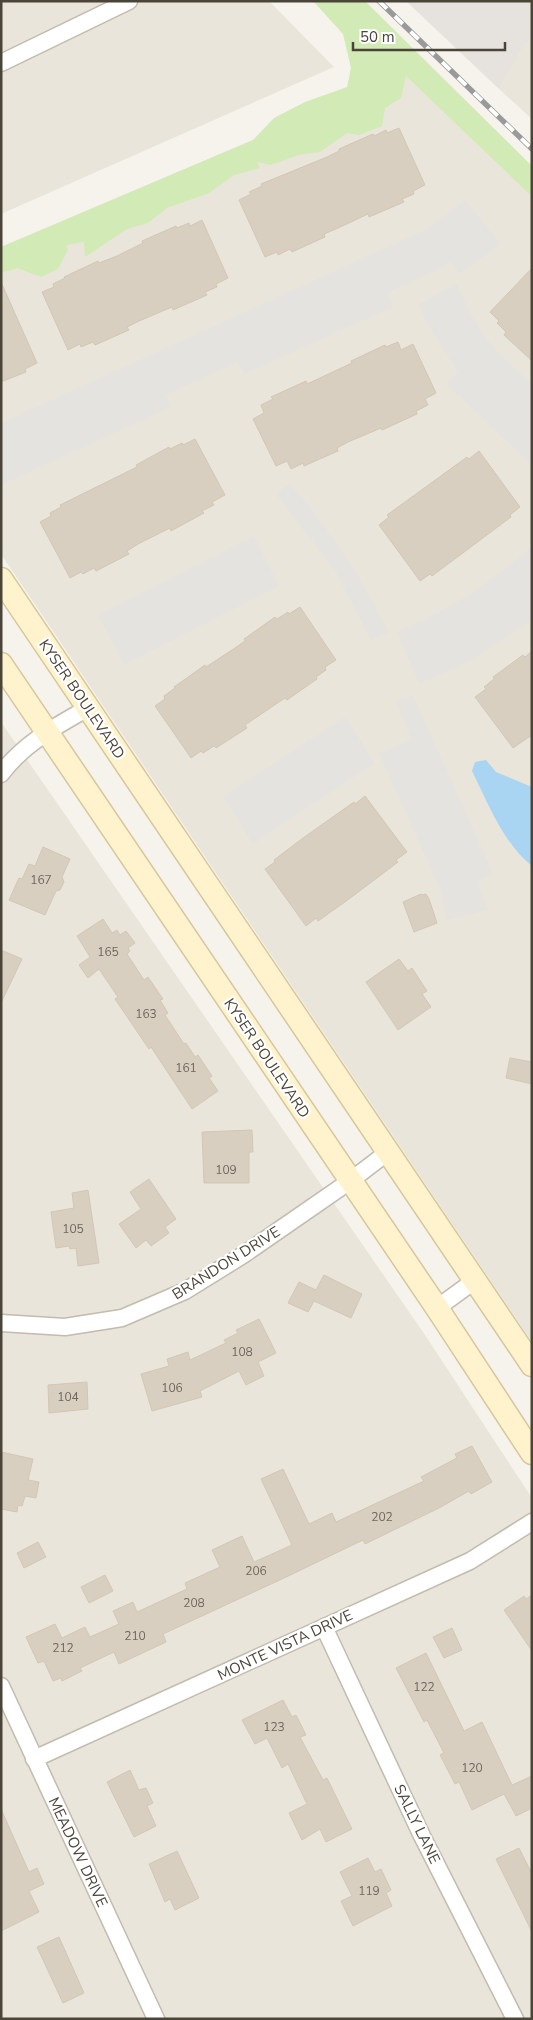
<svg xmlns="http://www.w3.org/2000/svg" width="533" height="2020" font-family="'Nunito Sans',sans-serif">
  <rect width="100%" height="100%" fill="#f6f3ec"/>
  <!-- residential -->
  <path fill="#eae5da" d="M1,1H269L334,67L1,214Z
    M532,40V119L499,89L525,42Z
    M406,75L532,197V1342L1,554V247Z
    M1,722L425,1335L532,1498V2019H1Z"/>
  <!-- industrial -->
  <path fill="#e6e2dd" d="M406,1H532V40L525,43L499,89Z"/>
  <!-- green -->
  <path fill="#d2eab5" d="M313,1H365L532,166V197L406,76L401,98L385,108L382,126L359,135L347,133L320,152L298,155L271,165L257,162L260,168L234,175L209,193L167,208L148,223L127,229L85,257L84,242L66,245L68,250L58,269L41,277L17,268L1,273V247L253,140L274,118L305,102L347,87L351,68L343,34Z"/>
  <!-- parking -->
  <path fill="#e5e3e0" d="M465,200L501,244L459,274L450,262L442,268L387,293L393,307L244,374L238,362L166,395L171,407L1,485V423L425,230Z
    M457,284L470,313L486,338L497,351L532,385V465L446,384L458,372L424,319L419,304Z
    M289,484L309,505L356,571L389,632L371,640L337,574L276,494Z
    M254,536L279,586L124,665L98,615Z
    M532,547V620L468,662L419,684L397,632L429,617L467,596L501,572Z
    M413,695L493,873L478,881L488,910L447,920L441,891L379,753L412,740L396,702Z
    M345,717L375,763L253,844L223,797Z"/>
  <!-- water -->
  <path fill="#a9d4f2" d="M486,760L496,772L532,787V866C503,843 488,803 472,771L475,762Z"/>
  <!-- building -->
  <path fill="#d8cfc1" stroke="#d3c7b4" d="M399,128L425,185L413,191L414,194L402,199L404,202L369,217L368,214L336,229L324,234L325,237L292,252L290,249L278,255L277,252L265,257L239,200L251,194L249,192L262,186L261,184L327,157L339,151V149L373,134L374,136L386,130L387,133Z
    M202,220L228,278L216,284L217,287L205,292L207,295L173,310L172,307L139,321L127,327L129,330L95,345L93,342L81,347L80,344L68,350L42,292L54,287L53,284L65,278L64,277L98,261L99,263L117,256L143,243L142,241L176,226L177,228L189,223L190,226Z
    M532,268V361L504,335L506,332L497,323L499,321L490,312Z
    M1,282L37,363L25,369L26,372L1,382Z
    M398,342L401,350L413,344L436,393L425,399L428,405L416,411L417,414L382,430L381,428L348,442L337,448L338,451L304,466L303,463L291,469L287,461L276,466L253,419L264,413L261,405L273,399L271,397L306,381L307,384L352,363L351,361L385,345L386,347Z
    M195,439L225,495L212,502L214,505L202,511L204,513L171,531L170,528L138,544L127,551L129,554L96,571L94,568L83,574L81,572L70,578L40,522L51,516L50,513L61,507L60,505L137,467L136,465L169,447L170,449L182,443L183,445Z
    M479,451L520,507L510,515L511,517L432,576L430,574L420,581L379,525L389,517L387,515L467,457L469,459Z
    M300,607L336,660L325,667L326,670L316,677L317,679L287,700L285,698L245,725L247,728L216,748L214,746L203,753L201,751L191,758L155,706L165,699L164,696L175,688L174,687L205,665L206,667L235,648L245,641L244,639L275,617L277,619L288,612L289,614Z
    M532,651V735L513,748L475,697L486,689L484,687L494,679L493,677L523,655L525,657Z
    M365,796L407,852L396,860L398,862L349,899L318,921L316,918L306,926L265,869L275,862L274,860L303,838L354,802L355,804Z
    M43,847L70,859L62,877L64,882L60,890L56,891L45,915L9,900L19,878L22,879L29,864L35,866Z
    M421,894L422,895L426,894L429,899L437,923L414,932L403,902Z
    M103,919L112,933L117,930L120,935L126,931L135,943L128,948L130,951L127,954L144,980L148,977L163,999L160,1000L168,1013L165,1015L184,1044L186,1043L195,1057L198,1055L212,1076L209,1078L218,1091L192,1109L151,1047L149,1049L115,999L118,997L99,969L88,978L79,965L90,957L77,936Z
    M1,950L22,959L1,1003Z
    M399,959L408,971L412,968L427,991L422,994L431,1007L398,1030L366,982Z
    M510,1058L532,1062V1084L506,1078Z
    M252,1130L253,1152H249V1183H204L202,1132Z
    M149,1179L176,1219L165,1227L169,1233L151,1246L146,1240L136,1248L119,1224L141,1209L130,1192Z
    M88,1190L99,1263L78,1266L76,1248L70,1249L69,1246L56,1248L51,1212L74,1208L72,1193Z
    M324,1275L362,1294L351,1318L314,1301L308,1312L288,1303L299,1282L316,1290Z
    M259,1319L276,1353L258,1362L264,1376L246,1385L239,1371L200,1391L202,1397L152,1411L141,1374L169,1366L167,1359L188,1352L190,1360L226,1343L224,1340L238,1333L236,1330Z
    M87,1382L88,1409L49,1413L48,1385Z
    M472,1446L492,1482L471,1494L469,1491L439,1508L365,1544L363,1540L282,1579L163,1634L166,1642L119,1664L114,1652L80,1668L82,1671L62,1681L61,1678L53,1681L44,1661L38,1663L26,1637L55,1624L62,1638L85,1627L90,1637L119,1624L113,1611L133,1602L137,1612L187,1589L185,1583L220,1567L212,1550L242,1536L254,1562L292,1545L261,1479L283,1469L309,1524L332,1513L336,1522L424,1481L421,1477L457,1458L455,1454Z
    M1,1452L33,1459L28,1480L39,1482L36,1498L25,1496L22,1506L18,1505L17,1512L1,1509Z
    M38,1542L46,1557L24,1568L17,1553Z
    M105,1575L113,1591L89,1603L81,1587Z
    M532,1595V1651L504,1610L524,1596L526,1599Z
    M452,1628L462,1650L444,1658L433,1637Z
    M426,1653L464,1731L482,1722L512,1785L532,1776V1808L516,1816L504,1794L472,1810L459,1782L455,1784L440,1755L444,1753L427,1720L424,1722L396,1668Z
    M283,1700L292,1717L296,1715L306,1735L300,1737L323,1780L327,1778L352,1829L326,1842L320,1829L302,1840L289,1813L307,1804L288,1764L282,1768L267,1738L255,1744L242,1720Z
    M130,1770L139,1790L146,1788L153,1803L147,1806L156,1826L134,1837L107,1782Z
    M1,1809L29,1872L37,1868L44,1884L29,1891L39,1912L1,1931Z
    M519,1848L532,1874V1932L496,1859Z
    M177,1851L199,1898L175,1910L170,1899L165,1902L149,1864Z
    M368,1858L375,1872L381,1869L391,1890L386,1893L392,1906L353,1926L341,1901L352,1896L340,1872Z
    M59,1937L84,1993L63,2003L37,1947Z"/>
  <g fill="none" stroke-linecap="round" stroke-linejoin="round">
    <!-- street casing -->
    <g stroke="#c2bbae" stroke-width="19">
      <path id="street" d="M1,63L129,1
        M1,774C23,744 56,726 88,708
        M437,1308L474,1281
        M1,1323L65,1327L122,1318L185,1291L243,1255L350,1181L388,1152
        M324,1627L422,1836L515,2019
        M1,1686L156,2019
        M34,1759L470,1561L532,1522"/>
    </g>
    <!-- secondary casing -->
    <g stroke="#d6c79b" stroke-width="25">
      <path id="secondary" d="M1,579L532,1365
        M1,664L437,1308L532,1453"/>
    </g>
    <!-- street -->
    <use href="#street" stroke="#fff" stroke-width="16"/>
    <!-- secondary -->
    <use href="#secondary" stroke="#fff3cd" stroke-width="22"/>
    <!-- rail casing -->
    <g stroke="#9a9a9a" stroke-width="5.5">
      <path id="rail" d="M379,1L532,149"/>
    </g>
    <!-- rail -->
    <use href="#rail" stroke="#fff" stroke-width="4" stroke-dasharray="11" stroke-linecap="butt"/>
  </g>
  <g text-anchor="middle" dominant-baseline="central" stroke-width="4.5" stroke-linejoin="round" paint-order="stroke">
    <!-- number labels -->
    <g font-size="12" fill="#6e675b">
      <text x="41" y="880">167</text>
      <text x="108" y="952">165</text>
      <text x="146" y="1014">163</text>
      <text x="186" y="1068">161</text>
      <text x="226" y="1170">109</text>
      <text x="73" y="1229">105</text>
      <text x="242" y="1352">108</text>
      <text x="172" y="1388">106</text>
      <text x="68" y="1397">104</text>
      <text x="382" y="1517">202</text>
      <text x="256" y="1571">206</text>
      <text x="194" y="1603">208</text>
      <text x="135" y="1636">210</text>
      <text x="63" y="1648">212</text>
      <text x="424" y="1687">122</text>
      <text x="274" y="1727">123</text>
      <text x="472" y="1768">120</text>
      <text x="369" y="1891">119</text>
    </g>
    <!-- street labels -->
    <g font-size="15" fill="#4b4439" stroke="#fff">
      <text transform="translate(82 699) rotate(56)">KYSER BOULEVARD</text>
      <text transform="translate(267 1058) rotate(56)">KYSER BOULEVARD</text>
      <text transform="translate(226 1263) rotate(-32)">BRANDON DRIVE</text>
      <text transform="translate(285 1645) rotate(-25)">MONTE VISTA DRIVE</text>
      <text transform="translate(417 1824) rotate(64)">SALLY LANE</text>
      <text transform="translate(78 1852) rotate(65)">MEADOW DRIVE</text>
    </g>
  </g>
  <!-- border -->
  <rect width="533" height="2020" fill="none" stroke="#4b4439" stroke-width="5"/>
  <!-- scale -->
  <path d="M353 42v8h152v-8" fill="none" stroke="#4b4439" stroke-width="2.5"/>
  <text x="360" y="42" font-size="15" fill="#4b4439" stroke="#ffffff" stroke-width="4" paint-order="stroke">50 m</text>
</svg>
